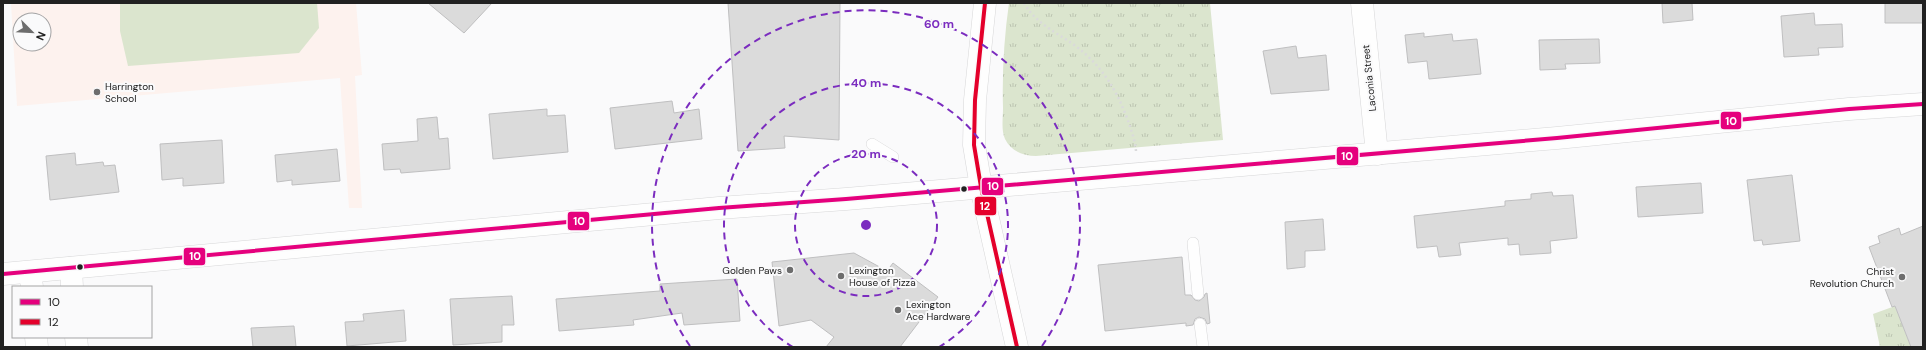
<svg xmlns="http://www.w3.org/2000/svg" width="1926" height="350" font-family="'DM Sans',sans-serif">
  <defs>
    <pattern id="grass-tufts" width="24" height="20" patternUnits="userSpaceOnUse"><rect width="24" height="20" fill="#dbe5ce"/><path d="M3 7l-1-3M5 7V3M7 7l1-3M15 17l-1-3M17 17v-4M19 17l1-3" fill="none" stroke="#bcc4b1"/></pattern>
  </defs>
  <rect width="100%" height="100%" fill="#fafafb"/>
  <!-- education -->
  <path fill="#fdf2ee" fill-rule="evenodd" d="M11,3H356L362,75L355,76L362,208H349L340,78L17,106ZM20,20H44V44H20Z"/>
  <!-- grass -->
  <path fill="url(#grass-tufts)" d="M1009,3H1210L1223,140L1036,156C1023,156 1011,151 1005,139C1001,130 1003,118 1003,108C1002,73 1004,38 1009,3Z
    M1895,306L1911,347H1880L1873,314Z"/>
  <!-- pitch -->
  <path fill="#dbe5ce" d="M120,3H317L319,28L299,53L128,66L120,31Z"/>
  <!-- building -->
  <path fill="#dbdbdb" stroke="#bfbfc0" d="M428,3H492L464,33Z
    M728,3H840L839,140L784,136L785,148L738,151Z
    M1662,3H1692L1693,20L1663,23Z
    M1885,3H1923V23H1885Z
    M1814,13L1815,25L1842,24L1843,47L1818,48L1819,55L1784,57L1781,16Z
    M1424,33V37L1452,34L1453,41L1477,39L1481,74L1429,79L1427,61L1408,63L1405,35Z
    M1599,39L1600,63L1565,64L1566,69L1540,70L1539,40Z
    M1296,46L1298,58L1326,55L1329,90L1271,94L1263,51Z
    M672,101L674,113L699,109L702,139L615,149L610,108Z
    M547,109V116L565,115L568,152L493,159L489,114Z
    M437,117L439,139L448,138L450,169L401,173L400,169L384,170L382,144L418,141L417,119Z
    M222,140L224,183L183,186V178L162,180L160,144Z
    M337,149L340,181L292,185V180L277,182L275,155Z
    M75,153L76,165L103,162L104,166L115,165L119,192L50,200L46,156Z
    M1792,175L1800,241L1763,245L1762,240L1754,241L1747,180Z
    M1701,183L1703,213L1638,217L1636,187Z
    M1552,192L1553,196L1573,195L1577,238L1550,241L1551,253L1520,255L1519,244L1508,245V238L1459,243L1461,255L1439,257L1437,246L1417,248L1414,216L1505,206V201L1531,199V194Z
    M1323,219L1325,250L1305,251V267L1287,269L1285,222Z
    M1923,226V347H1911L1895,306L1892,307L1869,247L1880,243L1878,236L1899,228L1901,235Z
    M854,253L887,271L893,263L938,297L900,347H826L834,337L811,320L779,326L772,262Z
    M1182,257L1185,295H1191L1195,300L1199,301L1204,297L1205,294L1207,293L1210,323L1207,324L1205,319L1199,317L1195,319L1193,325L1186,326V323L1105,331L1098,265Z
    M737,279L740,321L684,325L682,313L633,320L634,325L559,331L556,299L660,291V284Z
    M512,296L514,325H502V342L453,345L450,299Z
    M404,310L406,341L347,346L345,322L364,321L363,314Z
    M294,326L296,347H253L251,328Z"/>
  <g fill="none" stroke-linecap="round" stroke-linejoin="round">
    <!-- service casing -->
    <g stroke="#d7d7d8" stroke-width="12">
      <path id="service" d="M872,144L893,157
        M1193,243L1198,294
        M1200,324L1203,347"/>
    </g>
    <!-- minor casing -->
    <g stroke="#d7d7d8" stroke-width="23">
      <path id="minor" d="M1362,3L1377,154
        M71,268L72,287
        M30,272L32,287
        M36,337L37,347
        M76,337L77,347"/>
    </g>
    <!-- secondary casing -->
    <g stroke="#d7d7d8" stroke-width="23">
      <path id="secondary" d="M3,274L719,208L846,199L1557,138L1849,109L1923,104"/>
    </g>
    <!-- primary casing -->
    <g stroke="#d7d7d8" stroke-width="23">
      <path id="primary" d="M985,3L975,100L974,145L981,187L1017,347"/>
    </g>
    <!-- path -->
    <path stroke="#dadadb" stroke-width="2.5" stroke-dasharray="2 3" stroke-linecap="butt" d="M1024,3C1034,21 1053,31 1070,42C1099,62 1115,86 1127,118C1131,129 1135,140 1136,151"/>
    <!-- service -->
    <use href="#service" stroke="#fefefe" stroke-width="11"/>
    <!-- minor -->
    <use href="#minor" stroke="#fefefe" stroke-width="22"/>
    <!-- secondary -->
    <use href="#secondary" stroke="#fefefe" stroke-width="22"/>
    <!-- primary -->
    <use href="#primary" stroke="#fefefe" stroke-width="22"/>
    <!-- bus-1 casing -->
    <g stroke="#fafafb" stroke-width="7">
      <path id="bus-1" d="M3,274L719,208L846,199L1557,138L1849,109L1923,104"/>
    </g>
    <!-- bus-2 casing -->
    <g stroke="#fafafb" stroke-width="7">
      <path id="bus-2" d="M985,3L975,100L974,145L981,187L1017,347"/>
    </g>
    <!-- bus-1 -->
    <use href="#bus-1" stroke="#e5007d" stroke-width="4"/>
    <!-- bus-2 -->
    <use href="#bus-2" stroke="#e4002b" stroke-width="4"/>
  </g>
  <!-- distance rings -->
  <g fill="none" stroke="#7b2cbf" stroke-width="2" stroke-dasharray="7 5">
    <circle cx="866" cy="225" r="71"/>
    <path d="M793 347A142 142 0 1 1 939 347"/>
    <path d="M690 346A214 214 0 1 1 1042 346"/>
  </g>
  <!-- markers -->
  <g fill="#6d6d6d" stroke="#fafafb" stroke-width="1.5">
    <circle cx="97" cy="92" r="4"/>
    <circle cx="790" cy="270" r="4"/>
    <circle cx="841" cy="276" r="4"/>
    <circle cx="1902" cy="277" r="4"/>
    <circle cx="898" cy="310" r="4"/>
  </g>
  <g fill="#212121" stroke="#fafafb" stroke-width="1.5">
    <circle cx="964" cy="189" r="3.5"/>
    <circle cx="80" cy="267" r="3.5"/>
  </g>
  <g text-anchor="middle" dominant-baseline="central" stroke-width="4" stroke-linejoin="round" paint-order="stroke">
    <!-- street labels -->
    <g font-size="10" fill="#212121" stroke="#fafafb">
      <text transform="translate(1369 78) rotate(-96)">Laconia Street</text>
    </g>
    <!-- poi labels -->
    <g font-size="10" fill="#212121" stroke="#fafafb" text-anchor="start">
      <text x="105" y="86">Harrington<tspan x="105" dy="12">School</tspan></text>
      <text x="782" y="270" text-anchor="end">Golden Paws</text>
      <text x="849" y="270">Lexington<tspan x="849" dy="12">House of Pizza</tspan></text>
      <text x="1894" y="271" text-anchor="end">Christ<tspan x="1894" dy="12">Revolution Church</tspan></text>
      <text x="906" y="304">Lexington<tspan x="906" dy="12">Ace Hardware</tspan></text>
    </g>
  </g>
  <circle cx="866" cy="225" r="6" fill="#7b2cbf" stroke="#fafafb" stroke-width="2"/>
  <g font-size="12" text-anchor="middle" font-weight="bold" fill="#7b2cbf" stroke="#fafafb" stroke-width="4" stroke-linejoin="round" paint-order="stroke">
    <text x="939" y="28">60 m</text>
    <text x="866" y="87">40 m</text>
    <text x="866" y="158">20 m</text>
  </g>
  <g stroke="#fafafb" stroke-width="1.5">
    <rect x="1720" y="111" width="22" height="19" rx="4" fill="#e5007d"/>
    <rect x="1336" y="146" width="23" height="20" rx="4" fill="#e5007d"/>
    <rect x="981" y="177" width="23" height="19" rx="4" fill="#e5007d"/>
    <rect x="974" y="196" width="23" height="20" rx="4" fill="#e4002b"/>
    <rect x="567" y="211" width="23" height="20" rx="4" fill="#e5007d"/>
    <rect x="183" y="247" width="23" height="19" rx="4" fill="#e5007d"/>
  </g>
  <g font-size="11" text-anchor="middle" font-weight="bold" fill="#fff">
    <text x="1731" y="125">10</text>
    <text x="1347" y="160">10</text>
    <text x="993" y="190">10</text>
    <text x="985" y="210">12</text>
    <text x="579" y="225">10</text>
    <text x="195" y="260">10</text>
  </g>
  <!-- border -->
  <rect width="1926" height="350" fill="none" stroke="#212121" stroke-width="8"/>
  <!-- legend -->
  <rect x="12" y="286" width="140" height="52" fill="#fafafb" stroke="#a3a3a4"/>
  <rect x="20" y="299" width="20" height="6" fill="#e5007d" stroke="#a3a3a4"/>
  <text x="48" y="306" font-size="12" fill="#212121">10</text>
  <rect x="20" y="319" width="20" height="6" fill="#e4002b" stroke="#a3a3a4"/>
  <text x="48" y="326" font-size="12" fill="#212121">12</text>
  <!-- north arrow -->
  <g transform="translate(32 32) rotate(114)"><circle r="19" fill="#fafafb" stroke="#a3a3a4"/>
  <path d="M0-3L7 15L0 10L-7 15Z" fill="#6d6d6d"/>
  <text y="-6" font-size="11" font-weight="bold" text-anchor="middle" fill="#212121">N</text>
  </g>
</svg>
